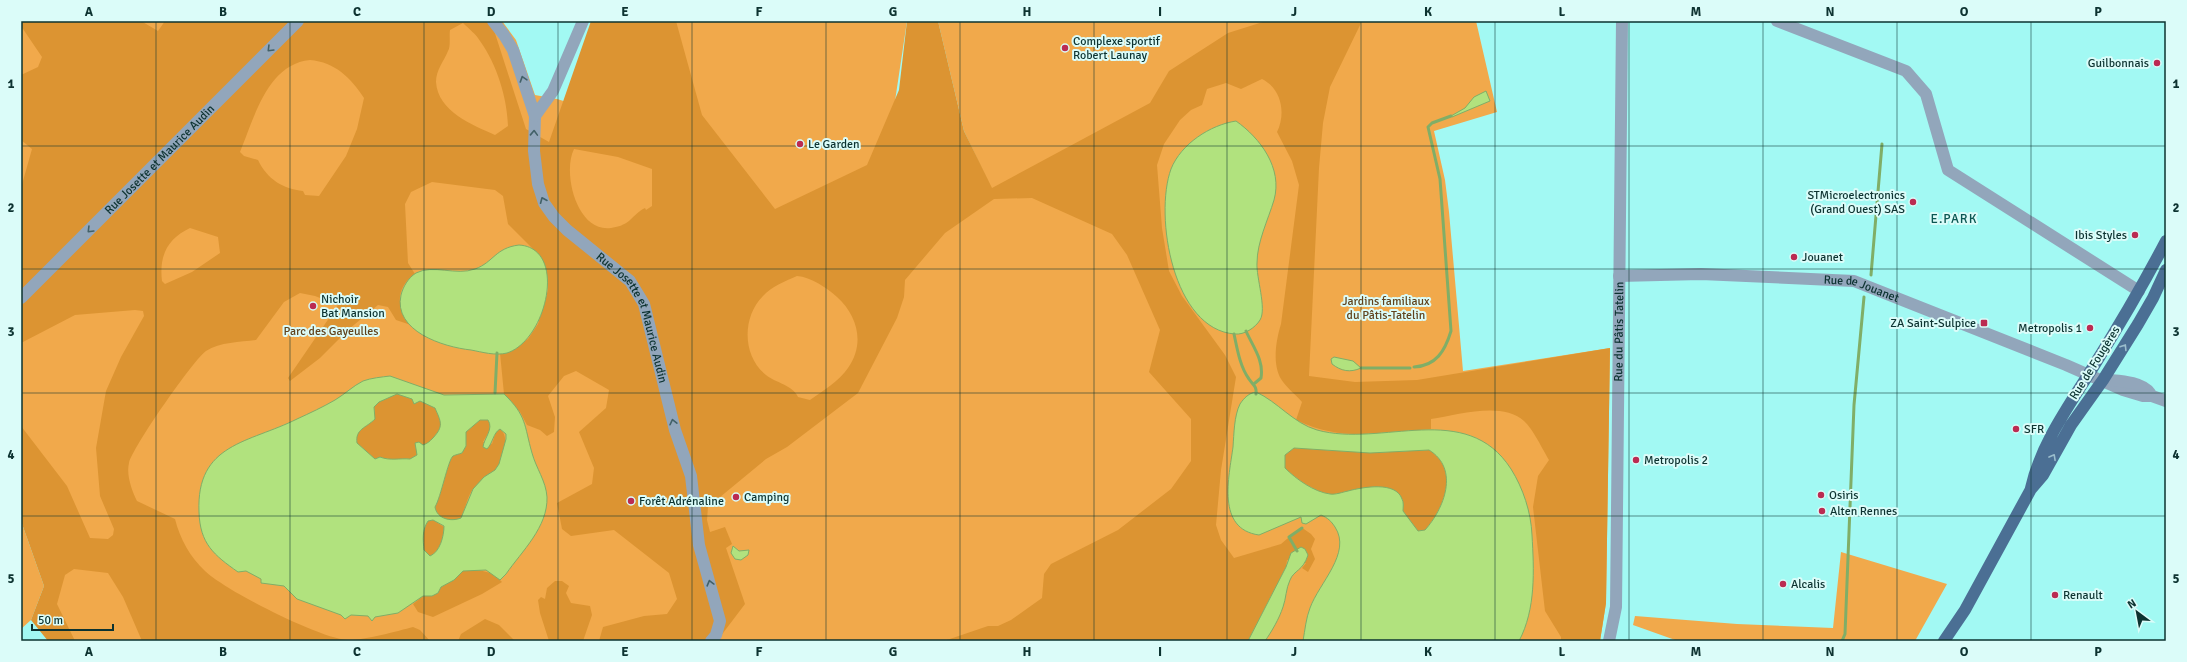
<svg xmlns="http://www.w3.org/2000/svg" width="2187" height="662" font-family="Signika,sans-serif">
  <rect width="100%" height="100%" fill="#a2f9f3"/>
  <!-- green -->
  <path fill="#f1a94b" d="M21,21H502L516,40L535,95L557,99L647,127L674,21H907L883,181L991,188L964,131L938,21H1476L1497,112L1434,131L1445,180L1449,212L1463,371L1610,348L1606,603L1600,641H48V583L21,512Z
    M21,521L44,586L31,620L21,629Z
    M1841,552L1947,584L1915,641H1678L1633,625L1635,616L1737,624L1833,628Z"/>
  <!-- forest -->
  <path fill="#dc9432" fill-rule="evenodd" d="M21,21H141L158,31L165,21H491L526,129L549,142L591,21H676L702,115L775,209L867,165L899,90L907,21H938L964,131L992,188L1150,103L1169,71L1228,33L1266,21H1362L1330,87L1323,123L1319,168L1309,376L1355,382L1417,380L1610,348L1606,603L1600,641H1561V637L1545,611L1533,507L1538,476L1549,460C1543,450 1533,429 1524,421C1502,401 1458,415 1431,419V429C1380,432 1345,443 1296,420L1302,402C1296,395 1286,387 1281,379C1272,364 1276,340 1281,324L1299,185L1292,161L1277,132C1286,114 1282,89 1262,79L1241,89L1226,83L1207,89L1202,105L1191,110L1180,120L1164,144L1157,165L1162,228L1169,271L1182,296L1225,355L1236,377L1221,470L1216,525L1221,540L1234,558L1281,544L1301,527L1311,534L1315,539L1311,549L1315,559L1308,572L1302,568L1306,563L1287,560L1286,567L1248,641H944L988,626H998L1011,620L1042,598L1044,574L1051,564L1118,530L1171,489L1191,461V419L1149,372L1160,330L1127,255L1112,234L1032,198L994,199L945,233L905,280L904,297L897,318L858,393L787,447L766,459L708,507L707,520L710,532L725,527L732,544L726,548L745,604L717,641H599L603,627L644,616L667,614L677,599L669,573L614,530L571,536L562,529L557,503L592,484L594,468L579,432L606,408L609,390L576,371L564,376L548,396L555,417L554,432L547,436L540,430L527,425L520,412L504,394L500,353H507L528,339L538,324L548,290L547,279L532,248L508,224L503,196L495,190L432,182L411,192L405,204L408,263L415,274C395,288 396,308 411,325L396,320L388,307L378,305L349,329L320,358L290,381L288,378L338,305L315,296L300,293L284,302L256,340C240,342 220,342 206,351C194,359 132,448 129,463C126,475 132,491 137,501L175,519C180,539 190,557 205,571C226,591 319,638 347,640C361,641 398,631 413,627L420,630L430,641H142L123,597L108,573L74,569L65,575L57,604L75,641H48L31,620L44,586L21,521V426L67,486L90,538L108,539L113,535L114,529L100,496L96,448L106,391L121,357L144,316L143,311L135,310L75,315L21,343V188L32,149L21,140V75L38,67L42,57L21,26ZM463,23C469,29 476,34 480,41C497,65 507,97 508,126L495,135C473,125 438,112 436,82C436,70 444,61 448,51C451,46 449,36 450,30ZM310,60C335,62 351,78 364,98L357,129L346,156L319,196L305,195L303,191C283,189 267,179 258,160L244,156L240,152C254,119 267,64 310,60ZM574,149L618,157L652,169V206L646,210L645,208C631,215 632,225 611,228C577,233 562,173 574,149ZM190,228L218,237L220,253L192,272L165,284L162,281C159,256 167,239 190,228ZM797,276C811,277 827,288 837,297C858,316 865,344 848,368C839,381 823,391 810,400L798,397C793,385 776,383 766,375C742,356 742,317 763,296C771,287 785,281 797,276Z
    M397,394L420,401L435,408C437,412 440,417 441,421C443,431 432,443 423,445L417,455L410,459C400,458 390,461 380,457L375,459L357,443C355,429 366,428 375,419L374,407L378,402Z
    M480,420H488C493,428 487,435 483,442L492,444L496,431L500,429C511,437 503,462 494,471C488,477 478,482 473,489C467,497 465,510 461,519C451,522 437,519 435,507C441,497 448,460 453,456C455,455 459,454 462,453L466,446V432Z
    M1294,448L1370,453L1429,450C1460,469 1444,509 1425,530L1418,531L1403,511V500C1399,497 1393,490 1388,488C1370,482 1348,498 1330,494C1313,491 1297,479 1285,468V455Z
    M433,520L444,527C444,536 440,552 430,556L424,550C423,540 422,530 428,521Z
    M479,570L494,574L502,582L482,594L433,617L418,612L413,604L423,596H432L441,587L454,580L463,571Z
    M555,581H562L569,586L566,593L571,603L590,606L592,615L583,641H549L540,613L538,600L541,597L545,599L547,588Z
    M485,619L499,625L515,641H458L461,634Z"/>
  <!-- water -->
  <path fill="#b1e27e" stroke="#80ae67" fill-rule="evenodd" d="M1486,91L1490,101L1452,117L1451,116L1465,108L1474,97Z
    M1236,121C1260,138 1283,168 1274,200C1268,220 1257,242 1257,263C1256,277 1267,309 1260,320C1255,328 1244,335 1235,334C1173,330 1154,216 1171,169C1181,144 1210,125 1236,121Z
    M519,245C568,248 547,340 507,353C495,356 482,352 471,350C443,347 393,331 401,295C403,287 408,278 416,273C433,264 456,276 475,269C494,262 495,248 519,245Z
    M1334,357L1353,361L1361,368C1350,373 1341,371 1332,364L1331,359Z
    M390,376L444,395L504,394C527,416 524,425 532,453C536,468 546,481 547,497C548,527 522,551 506,574L500,580L486,570L463,571L454,580L441,587L438,593L432,596H423L398,613L375,617L372,621L368,616L351,615L345,619L341,615L297,599L284,586L261,583V579L246,571L238,572C214,555 200,544 199,512C196,443 249,443 297,419C310,413 323,407 335,400C345,394 353,386 363,381C371,378 382,377 390,376ZM397,394L412,399L414,404L420,401L435,408C441,422 444,426 433,438C429,442 428,443 423,445L419,442L415,443L417,455L410,459C400,458 390,461 380,457L375,459L357,443C355,429 366,428 375,419L374,407L379,402ZM480,420H488C494,429 484,438 483,447L487,449C493,443 493,433 500,429L506,434V439L499,464L495,470L484,477L473,489L461,518C451,522 437,519 435,507C441,497 448,460 453,456C455,455 459,454 462,453L466,446V432ZM433,520L444,526C444,536 440,552 430,556L424,550C423,540 422,530 428,521Z
    M1256,392C1278,402 1293,423 1317,430C1382,448 1466,399 1511,469C1523,488 1531,512 1532,535C1534,570 1536,609 1519,641H1303C1305,630 1306,618 1310,608C1319,583 1352,553 1335,527C1331,521 1328,518 1321,515L1306,524L1302,523L1301,517L1259,535C1216,529 1229,477 1233,447C1234,434 1234,416 1240,404C1244,398 1249,393 1256,392ZM1294,448L1370,453L1429,450C1460,469 1444,509 1425,530L1418,531L1403,511C1403,508 1404,502 1402,499C1396,481 1363,487 1348,491C1343,492 1335,495 1330,494C1314,492 1296,479 1285,468V455Z
    M733,546L739,551L749,550L748,555L741,560L735,559L731,553Z
    M1301,547L1305,549L1308,555C1303,571 1294,570 1290,580C1286,588 1286,599 1283,607C1279,619 1272,631 1265,641H1248L1286,567L1291,553Z"/>
  <g fill="none" stroke-linecap="round" stroke-linejoin="round">
    <!-- stream -->
    <path stroke="#80ae67" stroke-width="3" d="M1871,275L1882,144
      M1246,331C1253,347 1264,360 1261,378L1255,383
      M1234,334C1237,348 1240,367 1249,379C1253,385 1257,386 1256,394
      M1414,367C1436,366 1445,351 1451,331L1440,179L1428,127L1432,123L1451,116
      M1361,368H1410
      M495,393L497,353
      M1297,551L1289,537L1302,528
      M1842,641L1845,634L1854,405L1864,297"/>
    <!-- street -->
    <g stroke="#92a6bb" stroke-width="12">
      <path id="s1" d="M493,21L504,35L513,50L535,116L534,151L538,184L544,203L554,217L567,230L630,281L644,304L675,430L691,476L699,545L720,621L716,635L711,641"/>
      <path d="M1777,21L1906,71L1926,94L1948,170L2139,291"/>
      <path d="M535,116L553,91L583,21"/>
      <path id="s2" d="M1619,276L1701,274L1854,281L2066,365L2123,390L2143,396H2152L2166,401"/>
      <path id="s3" d="M21,298L298,21"/>
      <path d="M2110,380C2122,381 2142,382 2150,393"/>
      <path id="s4" d="M1609,641L1616,607L1622,21"/>
    </g>
    <!-- primary -->
    <path stroke="#4b6f94" stroke-width="12" d="M2031,488C2041,443 2071,403 2095,364C2120,324 2144,283 2166,241
      M1944,641L1965,610L2031,489L2043,475L2071,425L2103,380L2138,324L2153,298L2166,270"/>
  </g>
  <!-- one-way arrows -->
  <defs><path id="oneway-chevron" d="M-2-3.5L2.5 0L-2 3.5" fill="none" stroke-width="1.6" stroke-linecap="round" stroke-linejoin="round"/></defs>
  <g stroke="#426168">
    <use href="#oneway-chevron" transform="translate(270 49) rotate(135)"/>
    <use href="#oneway-chevron" transform="translate(523 79) rotate(-108)"/>
    <use href="#oneway-chevron" transform="translate(534 133) rotate(-88)"/>
    <use href="#oneway-chevron" transform="translate(543 200) rotate(-113)"/>
    <use href="#oneway-chevron" transform="translate(90 230) rotate(135)"/>
    <use href="#oneway-chevron" transform="translate(673 422) rotate(-103)"/>
    <use href="#oneway-chevron" transform="translate(710 583) rotate(-105)"/>
  </g>
  <g stroke="#9abdcc">
    <use href="#oneway-chevron" transform="translate(2124 347) rotate(-58)"/>
    <use href="#oneway-chevron" transform="translate(2053 457) rotate(-61)"/>
  </g>
  <!-- grid -->
  <path fill="none" stroke="#0d3331" stroke-width="1" stroke-opacity="0.55" d="M156,21V641M290,21V641M424,21V641M558,21V641M692,21V641M826,21V641M960,21V641M1094,21V641M1227,21V641M1361,21V641M1495,21V641M1629,21V641M1763,21V641M1897,21V641M2031,21V641M21,146H2166M21,269H2166M21,393H2166M21,516H2166"/>
  <!-- markers -->
  <g fill="#bb2b52" stroke="#dbfcf9" stroke-width="1.5">
    <circle cx="1065" cy="48" r="4"/>
    <circle cx="2157" cy="63" r="4"/>
    <circle cx="800" cy="144" r="4"/>
    <circle cx="1913" cy="202" r="4"/>
    <circle cx="2135" cy="235" r="4"/>
    <circle cx="1794" cy="257" r="4"/>
    <circle cx="313" cy="306" r="4"/>
    <rect x="1980" y="319" width="8" height="8" rx="2"/>
    <circle cx="2090" cy="328" r="4"/>
    <circle cx="2016" cy="429" r="4"/>
    <circle cx="1636" cy="460" r="4"/>
    <circle cx="1821" cy="495" r="4"/>
    <circle cx="736" cy="497" r="4"/>
    <circle cx="631" cy="501" r="4"/>
    <circle cx="1822" cy="511" r="4"/>
    <circle cx="1783" cy="584" r="4"/>
    <circle cx="2055" cy="595" r="4"/>
  </g>
  <g text-anchor="middle" dominant-baseline="central" stroke-width="4" stroke-linejoin="round" paint-order="stroke">
    <!-- poi labels -->
    <g font-size="12" fill="#0d3331" stroke="#dbfcf9" text-anchor="start">
      <text x="1073" y="41">Complexe sportif<tspan x="1073" dy="14">Robert Launay</tspan></text>
      <text x="2149" y="63" text-anchor="end">Guilbonnais</text>
      <text x="808" y="144">Le Garden</text>
      <text x="1905" y="195" text-anchor="end">STMicroelectronics<tspan x="1905" dy="14">(Grand Ouest) SAS</tspan></text>
      <text x="2127" y="235" text-anchor="end">Ibis Styles</text>
      <text x="1802" y="257">Jouanet</text>
      <text x="321" y="299">Nichoir<tspan x="321" dy="14">Bat Mansion</tspan></text>
      <text x="1976" y="323" text-anchor="end">ZA Saint-Sulpice</text>
      <text x="2082" y="328" text-anchor="end">Metropolis 1</text>
      <text x="2024" y="429">SFR</text>
      <text x="1644" y="460">Metropolis 2</text>
      <text x="1829" y="495">Osiris</text>
      <text x="744" y="497">Camping</text>
      <text x="639" y="501">Forêt Adrénaline</text>
      <text x="1830" y="511">Alten Rennes</text>
      <text x="1791" y="584">Alcalis</text>
      <text x="2063" y="595">Renault</text>
    </g>
    <!-- street labels -->
    <g font-size="12" fill="#0d3331" stroke="#dbfcf9">
      <text stroke="none"><textPath href="#s3" startOffset="196">Rue Josette et Maurice Audin</textPath></text>
      <text stroke="none"><textPath href="#s2" startOffset="244">Rue de Jouanet</textPath></text>
      <text stroke="none"><textPath href="#s1" startOffset="343">Rue Josette et Maurice Audin</textPath></text>
      <text stroke="none"><textPath href="#s4" startOffset="310">Rue du Pâtis Tatelin</textPath></text>
      <text transform="translate(2095 363) rotate(-58)">Rue de Fougères</text>
    </g>
    <!-- park labels -->
    <g font-size="12" fill="#61431d" stroke="#dbfcf9">
      <text x="1386" y="301">Jardins familiaux<tspan x="1386" dy="14">du Pâtis-Tatelin</tspan></text>
      <text x="331" y="331">Parc des Gayeulles</text>
    </g>
    <!-- neighbourhood labels -->
    <g font-size="13" letter-spacing="1" fill="#0b5753" stroke="#dbfcf9">
      <text x="1954" y="219">E.PARK</text>
    </g>
  </g>
  <!-- border -->
  <rect width="2187" height="662" fill="none" stroke="#dbfcf9" stroke-width="44"/>
  <!-- north arrow -->
  <g transform="translate(2137 612) rotate(328)" stroke="#dbfcf9" stroke-width="3" paint-order="stroke">
  <path d="M0-3L7 15L0 10L-7 15Z" fill="#0d3331"/>
  <text y="-6" font-size="11" font-weight="bold" text-anchor="middle" fill="#0d3331">N</text>
  </g>
  <!-- scale -->
  <path d="M32 624v6h81v-6" fill="none" stroke="#0d3331" stroke-width="2"/>
  <text x="38" y="624" font-size="12" fill="#0d3331" stroke="#dbfcf9" stroke-width="3" paint-order="stroke">50 m</text>
  <rect x="22" y="22" width="2143" height="618" fill="none" stroke="#0d3331" stroke-width="1.5"/>
  <g font-size="13" text-anchor="middle" font-weight="bold" fill="#0d3331">
    <text x="89" y="16">A</text>
    <text x="223" y="16">B</text>
    <text x="357" y="16">C</text>
    <text x="491" y="16">D</text>
    <text x="625" y="16">E</text>
    <text x="759" y="16">F</text>
    <text x="893" y="16">G</text>
    <text x="1027" y="16">H</text>
    <text x="1160" y="16">I</text>
    <text x="1294" y="16">J</text>
    <text x="1428" y="16">K</text>
    <text x="1562" y="16">L</text>
    <text x="1696" y="16">M</text>
    <text x="1830" y="16">N</text>
    <text x="1964" y="16">O</text>
    <text x="2098" y="16">P</text>
    <text x="11" y="88">1</text>
    <text x="2176" y="88">1</text>
    <text x="11" y="212">2</text>
    <text x="2176" y="212">2</text>
    <text x="11" y="336">3</text>
    <text x="2176" y="336">3</text>
    <text x="11" y="459">4</text>
    <text x="2176" y="459">4</text>
    <text x="11" y="583">5</text>
    <text x="2176" y="583">5</text>
    <text x="89" y="656">A</text>
    <text x="223" y="656">B</text>
    <text x="357" y="656">C</text>
    <text x="491" y="656">D</text>
    <text x="625" y="656">E</text>
    <text x="759" y="656">F</text>
    <text x="893" y="656">G</text>
    <text x="1027" y="656">H</text>
    <text x="1160" y="656">I</text>
    <text x="1294" y="656">J</text>
    <text x="1428" y="656">K</text>
    <text x="1562" y="656">L</text>
    <text x="1696" y="656">M</text>
    <text x="1830" y="656">N</text>
    <text x="1964" y="656">O</text>
    <text x="2098" y="656">P</text>
  </g>
</svg>
